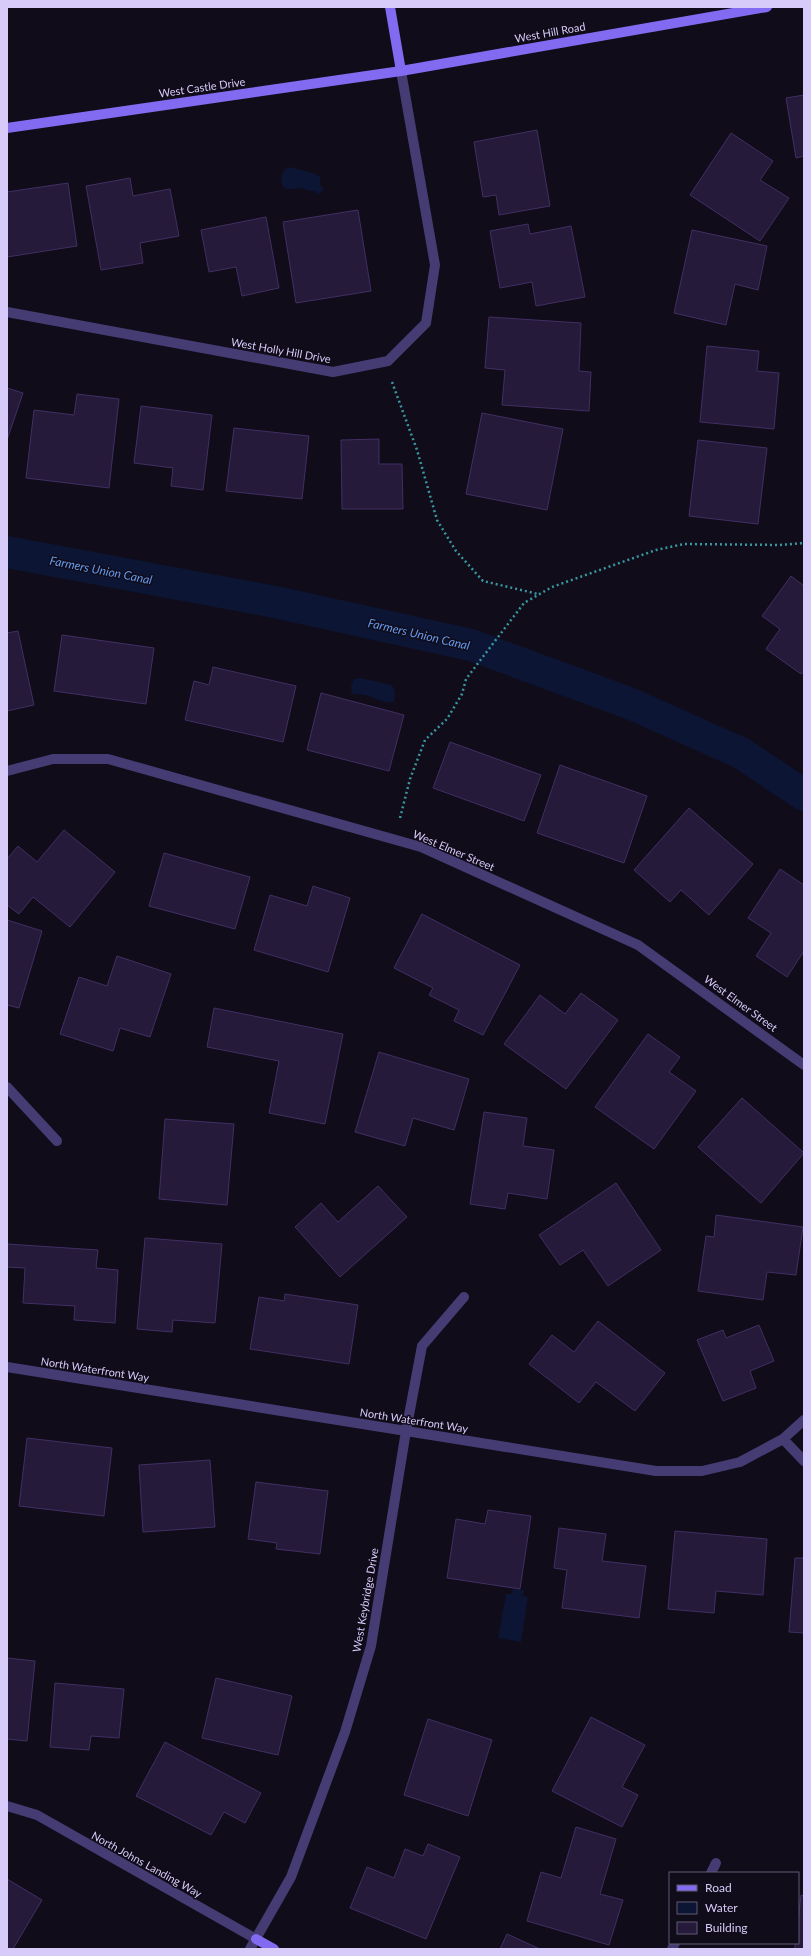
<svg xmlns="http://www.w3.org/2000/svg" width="811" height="1956" font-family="Lato,sans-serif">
  <rect width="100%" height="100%" fill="#110c1a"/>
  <!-- water -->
  <path fill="#0c1533" d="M290,167L316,174L320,177V185L324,189L318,195L315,191C310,192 307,189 301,188C294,188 291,191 284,188C280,181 280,176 285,169Z
    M361,678L391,685C397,690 395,695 394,702C383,704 378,699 369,696C364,694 358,695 352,694L351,687L354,679Z
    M513,1589L524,1590L523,1596L528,1597L521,1642L498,1638L506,1594H512Z"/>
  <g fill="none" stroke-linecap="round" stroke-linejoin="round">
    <!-- canal -->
    <path stroke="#0c1533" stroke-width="32" d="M7,552L275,602L471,645L629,703L741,753L804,795"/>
  </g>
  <!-- building -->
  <path fill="#251a39" stroke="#412f63" d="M804,95V156L796,158L786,98Z
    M537,130L550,206L499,215L496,195L483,197L474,142Z
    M731,133L773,161L760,180L789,198L760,241L690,195Z
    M130,178L133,196L170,189L179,236L140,243L143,263L101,270L86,186Z
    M68,183L77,246L7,257V192Z
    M358,210L371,291L296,303L283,222Z
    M266,217L279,288L242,296L236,267L209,272L201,230Z
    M528,224L530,234L571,226L585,297L536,306L532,282L500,288L490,231Z
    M692,230L767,246L758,290L735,284L726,325L674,313Z
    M489,317L581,323L579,371L591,372L589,411L502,405L505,370L485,368Z
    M707,346L759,351L757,371L779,373L774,429L700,422Z
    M7,388L23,393L7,440Z
    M77,394L119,399L109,488L26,478L34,410L74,415Z
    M141,406L212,415L203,490L171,486L173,468L134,463Z
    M482,413L563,429L547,510L466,494Z
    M234,428L309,436L302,499L226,491Z
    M379,439V464H402L403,509H342L341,440Z
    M698,440L767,448L758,524L689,516Z
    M791,576L804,586V670L801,674L766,649L780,629L762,616Z
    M18,631L34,705L7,711V633Z
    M62,635L154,648L146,704L54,691Z
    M213,667L296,686L283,742L185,720L194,681L209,685Z
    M321,693L404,715L389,771L307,750Z
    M450,742L541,775L524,821L433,788Z
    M560,765L647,796L624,863L537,833Z
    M689,808L753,864L709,915L681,890L670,902L634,870Z
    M64,830L115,872L70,927L33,897L19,914L7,905V859L18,846L37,862Z
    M164,853L250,877L235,929L149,906Z
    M780,869L804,885V951L787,977L756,956L771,933L748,918Z
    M313,886L350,898L328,972L254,950L270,895L307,906Z
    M422,914L520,965L483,1035L454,1021L459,1010L429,995L433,988L394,968Z
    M7,920L42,931L19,1008L7,1005Z
    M117,956L171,974L150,1037L120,1028L113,1051L60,1034L79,977L107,986Z
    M581,993L618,1020L566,1089L504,1044L540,995L565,1014Z
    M214,1008L343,1034L325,1124L269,1113L279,1061L207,1047Z
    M648,1034L680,1057L669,1072L696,1091L654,1149L595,1107Z
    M379,1052L469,1079L454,1130L413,1118L405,1146L355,1132Z
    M742,1098L804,1153L761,1203L698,1147Z
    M484,1112L527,1118L523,1146L554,1150L547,1199L508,1193L505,1209L470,1204Z
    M165,1119L234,1124L227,1205L159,1199Z
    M616,1183L661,1250L608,1286L583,1250L560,1265L539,1235Z
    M378,1186L407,1217L340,1277L295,1227L321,1203L338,1222Z
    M716,1215L803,1227L796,1275L767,1272L763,1300L698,1291L706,1236L714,1237Z
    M145,1238L222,1244L215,1323L173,1320L172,1332L137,1329Z
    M7,1244L98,1250L96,1268L118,1270L115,1323L74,1320L75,1306L23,1303L25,1268L7,1267Z
    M285,1294L358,1305L349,1364L250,1349L259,1297L284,1301Z
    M598,1321L665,1373L635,1411L596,1382L579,1403L529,1364L552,1335L574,1352Z
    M759,1325L774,1361L750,1371L756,1388L723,1401L697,1340L723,1330L726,1338Z
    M27,1438L112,1448L104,1516L19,1506Z
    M210,1460L215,1527L143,1532L139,1465Z
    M256,1482L328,1491L320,1554L276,1549L277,1543L248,1539Z
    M488,1510L531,1516L520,1589L447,1578L456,1519L485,1524Z
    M559,1528L606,1534L602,1561L646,1566L639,1618L562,1608L567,1570L554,1568Z
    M675,1531L767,1539L763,1595L716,1591L714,1613L668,1609Z
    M795,1558H804V1633L789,1632Z
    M7,1658L35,1661L27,1741L7,1739Z
    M216,1678L292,1696L278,1755L202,1738Z
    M55,1683L124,1689L119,1738L91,1736L89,1750L50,1747Z
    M591,1717L645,1745L622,1787L638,1795L622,1827L552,1791Z
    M428,1719L492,1740L468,1816L404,1795Z
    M165,1742L261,1793L245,1823L224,1812L211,1835L136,1796Z
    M576,1827L616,1839L600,1894L623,1900L609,1945L527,1921L541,1872L561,1878Z
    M428,1844L460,1857L426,1939L350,1908L367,1867L394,1878L405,1849L423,1856Z
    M7,1879L42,1900L13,1949H7Z
    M801,1895L804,1896V1949H795V1943H798V1922Z
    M507,1934L540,1949H500Z"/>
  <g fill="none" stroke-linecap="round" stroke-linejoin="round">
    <!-- path -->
    <path stroke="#3898a1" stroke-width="2.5" stroke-dasharray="2 3" stroke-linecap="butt" d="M392,382L417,450L437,520L456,551L483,581L538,594
      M400,818L410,779L425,740L447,719L462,694L466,679L524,603L552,587L656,550L684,544L780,545L804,543"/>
    <!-- street -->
    <path stroke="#463c74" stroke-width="10" d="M7,312L333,372L388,361L426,323L435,265L401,71
      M7,771L53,759H108L421,847L638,945L804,1065
      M7,1087L57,1141
      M7,1367L656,1471H702L740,1462L783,1439L804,1420
      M783,1439L804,1461
      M7,1806L37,1815L256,1939
      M711,1873L716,1863
      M250,1949L291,1877L345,1732L371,1646L406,1431L422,1346L464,1297
      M672,1949L675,1943"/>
    <!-- secondary -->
    <path stroke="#826bf0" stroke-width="10" d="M390,7L401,71
      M7,128L401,71L767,7
      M256,1939L274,1949"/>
  </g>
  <g text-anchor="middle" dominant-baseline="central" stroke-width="3" stroke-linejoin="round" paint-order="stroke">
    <!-- street labels -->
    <g font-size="11" fill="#d7cbfa" stroke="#110c1a">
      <text transform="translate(550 32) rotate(-10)">West Hill Road</text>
      <text transform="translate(202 87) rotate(-8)">West Castle Drive</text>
      <text transform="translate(281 350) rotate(10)">West Holly Hill Drive</text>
      <text transform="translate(454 850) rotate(23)">West Elmer Street</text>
      <text transform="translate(741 1003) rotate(36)">West Elmer Street</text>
      <text transform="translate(95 1369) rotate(9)">North Waterfront Way</text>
      <text transform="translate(414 1420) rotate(9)">North Waterfront Way</text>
      <text transform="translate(365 1600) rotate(-80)">West Keybridge Drive</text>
      <text transform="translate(147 1864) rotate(29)">North Johns Landing Way</text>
    </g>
    <!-- water labels -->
    <g font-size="12" font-style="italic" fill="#639aef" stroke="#110c1a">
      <text transform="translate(101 570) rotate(11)">Farmers Union Canal</text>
      <text transform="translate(419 634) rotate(13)">Farmers Union Canal</text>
    </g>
  </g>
  <!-- border -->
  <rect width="811" height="1956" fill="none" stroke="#d7cbfa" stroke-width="16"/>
  <!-- legend -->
  <rect x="669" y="1872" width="130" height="72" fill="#110c1a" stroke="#605874"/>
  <rect x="677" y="1885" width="20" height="6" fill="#826bf0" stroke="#605874"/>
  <text x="705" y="1892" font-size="12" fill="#d7cbfa">Road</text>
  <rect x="677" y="1902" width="20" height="12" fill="#0c1533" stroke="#605874"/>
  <text x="705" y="1912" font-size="12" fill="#d7cbfa">Water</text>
  <rect x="677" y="1922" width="20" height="12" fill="#251a39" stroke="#605874"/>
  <text x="705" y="1932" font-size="12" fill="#d7cbfa">Building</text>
</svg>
